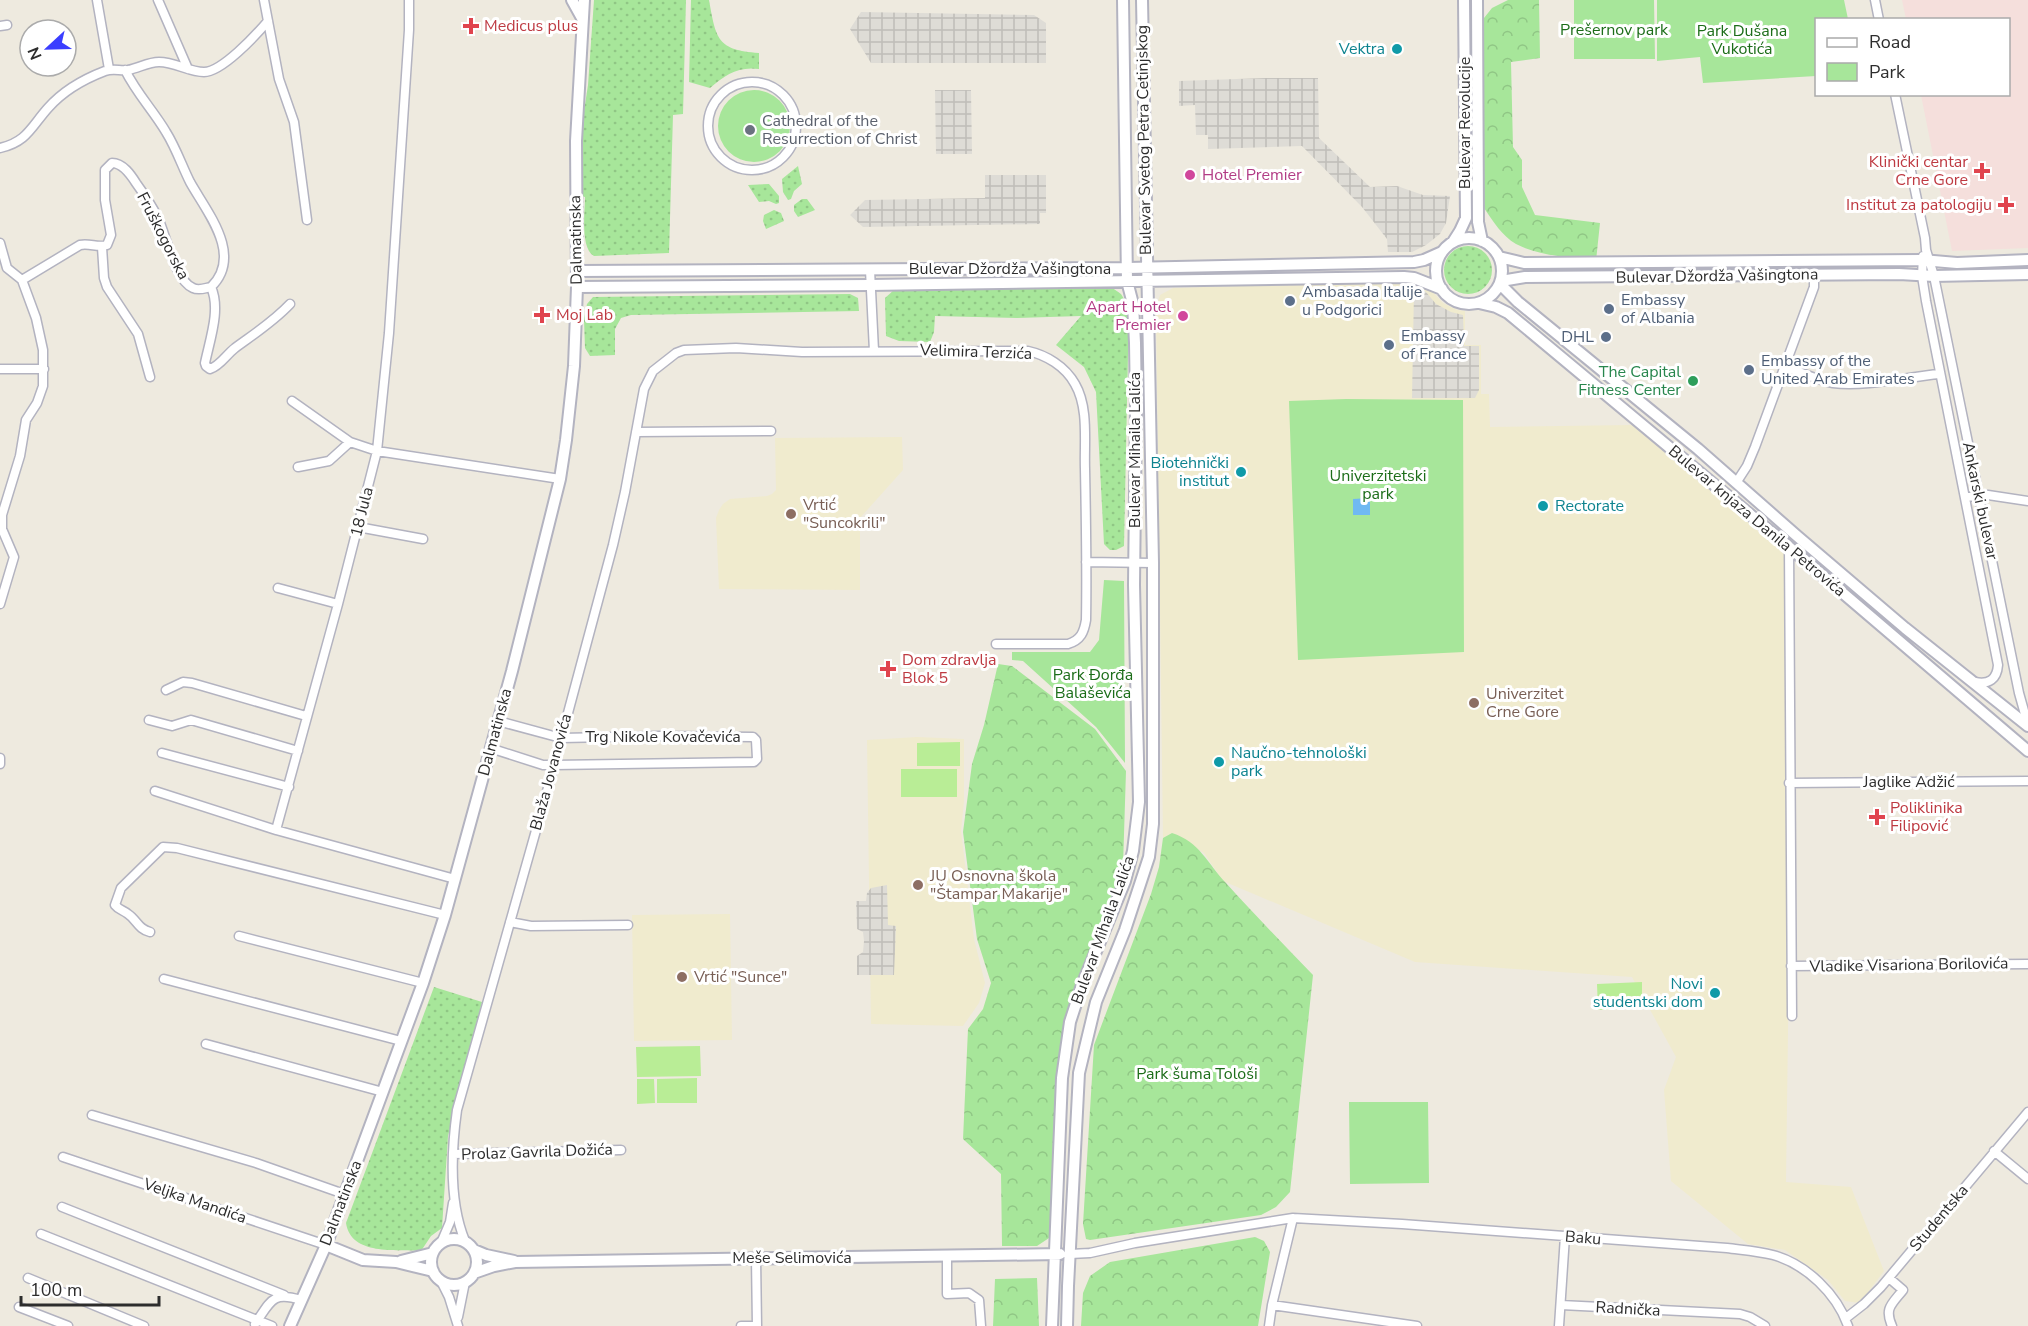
<svg xmlns="http://www.w3.org/2000/svg" width="2028" height="1326" font-family="'Nunito Sans',sans-serif">
  <defs>
    <pattern id="grass-dots" width="8" height="8" patternUnits="userSpaceOnUse" patternTransform="scale(1.5)"><rect width="8" height="8" fill="#a7e69a"/><path d="M2 2h.1M6 6h.1" fill="none" stroke="#90c685" stroke-width="1.8" stroke-linecap="round"/></pattern>
    <pattern id="forest-crowns" width="20" height="18" patternUnits="userSpaceOnUse" patternTransform="scale(1.5)"><rect width="20" height="18" fill="#a7e69a"/><path d="M2 6a3 3 0 1 1 6 0M12 15a3 3 0 1 1 6 0" fill="none" stroke="#90c685"/></pattern>
    <pattern id="plaza-grid" width="8" height="8" patternUnits="userSpaceOnUse" patternTransform="scale(1.5)"><rect width="8" height="8" fill="#dedcd6"/><path d="M0 4h8M4 0v8" fill="none" stroke="#bfbdb8"/></pattern>
  </defs>
  <rect width="100%" height="100%" fill="#eeeadf"/>
  <!-- education -->
  <path fill="#f0ebce" d="M1409,281L1429,288L1443,303L1457,310L1465,311V345H1481V394H1489L1490,427L1632,425L1786,554L1789,954L1786,1182L1851,1187L1884,1271L1860,1303L1845,1301L1828,1280L1785,1250L1748,1244L1671,1181L1664,1090L1676,1057L1632,977L1415,962L1223,881L1204,853L1172,833L1163,838L1156,308L1160,295L1173,288Z
    M902,437L903,470L860,518V590L719,589L716,518L719,510L723,504L730,499L767,496L772,494L776,490L775,438Z
    M917,737L964,739V801L961,831L974,939L985,983L979,1003L963,1026L871,1024L867,740Z
    M730,914L732,1040L634,1041L632,915Z"/>
  <!-- medical -->
  <path fill="#f5dfdc" d="M1902,0H2028V248L1952,251L1921,95L2008,94V20L1906,19Z"/>
  <!-- grass -->
  <path fill="url(#grass-dots)" d="M594,0H686L683,114L673,115L669,253L594,256C580,248 585,212 585,197L580,196L579,159L584,111L588,85Z
    M691,0H709C716,39 717,50 759,53V69C738,66 725,75 710,88L689,82Z
    M798,166L802,184L794,191L791,199L788,200L783,192L782,179Z
    M769,184L779,196V203L776,204L769,201L759,202L748,185Z
    M802,199H807L815,210L798,217L794,211V205Z
    M774,210L781,213L784,221L766,229L763,221L764,215Z
    M1444 270a24 24 0 1 1 48 0a24 24 0 1 1-48 0Z
    M1111,287L1121,294L1129,307L1124,546L1116,550H1110L1104,544L1096,392L1084,367L1056,345L1081,316L1017,318L935,316L934,332L930,342L899,341L886,336L885,298L894,290Z
    M850,294L858,298L859,311L631,315L621,318L615,329V355L590,356L585,348L584,319L587,304L593,297Z
    M434,987L482,1002L448,1136L442,1228L431,1236L421,1251C396,1249 351,1256 346,1223Z"/>
  <!-- forest -->
  <path fill="url(#forest-crowns)" d="M1508,0H1539L1540,58L1511,62L1513,147L1522,160V187L1535,215L1600,223L1596,261C1570,257 1539,256 1516,244C1502,236 1493,221 1484,208V18L1492,8Z
    M998,664L1012,666L1095,729L1126,771L1123,866L1106,913L1081,974L1065,1029L1052,1236L1037,1246H1002L1001,1174L963,1139L968,1029L983,1009L991,983L977,939L963,832L972,764L984,725Z
    M1172,833C1200,842 1207,863 1226,883C1254,914 1284,945 1313,975L1290,1192L1276,1207L1261,1215L1090,1240L1086,1239L1083,1224L1094,1045L1151,894L1159,867L1163,838Z
    M1255,1237L1264,1241L1270,1252L1258,1326H1081L1083,1293L1090,1276L1110,1262Z
    M1037,1278L1039,1326H993L995,1279Z"/>
  <!-- park -->
  <path fill="#a7e69a" d="M1574,0H1654L1655,59H1574Z
    M1657,0H1844L1848,19L1816,20V76L1703,83L1700,57L1657,61Z
    M718 126a36 36 0 1 1 72 0a36 36 0 1 1-72 0Z
    M1346,399L1463,400L1464,652L1298,660L1289,401Z
    M1104,580L1124,581L1125,763L1096,727L1023,661L1012,660V652H1090L1099,640Z
    M1349,1102H1428L1429,1183L1350,1184Z"/>
  <!-- pitch -->
  <path fill="#b9ed96" d="M960,742V766H917V743Z
    M901,769H957V797H901Z
    M1642,982V1008L1598,1010L1597,984Z
    M700,1046L701,1076L637,1077L636,1047Z
    M697,1078V1103H657V1079Z
    M637,1079H654L655,1103L637,1104Z"/>
  <!-- plaza -->
  <path fill="url(#plaza-grid)" d="M861,12L1034,15L1046,23V63H871L850,29Z
    M1266,78H1318L1319,138L1370,187L1397,186L1423,195L1450,196L1446,223L1440,234L1426,245L1412,252H1388L1387,239L1362,207L1302,146L1208,149V135H1196L1195,105L1179,106V81Z
    M935,90H971L972,154H936Z
    M985,175H1046V213H1040V224L863,227L850,215L865,200L985,198Z
    M1410,286L1418,287L1426,292L1436,304L1451,312L1463,315L1464,346H1479V390L1475,398H1412L1414,291Z
    M887,885L888,925L896,926L894,975H857V956L863,952L864,941L863,932L857,929L856,901H866L867,893L871,888Z"/>
  <!-- water -->
  <path fill="#70b9f2" d="M1370,498V515H1353V499Z"/>
  <g fill="none" stroke-linecap="round" stroke-linejoin="round">
    <!-- street casing -->
    <g stroke="#b3b3c0" stroke-width="11">
      <path id="street" d="M97,0L109,69
        M158,0L188,69
        M264,0L279,79L294,122L307,220
        M409,0V30L389,333L377,451L338,604L276,830L455,879
        M1875,0L1879,20
        M0,26L7,25
        M708 126a44 44 0 1 1 88 0a44 44 0 1 1-88 0Z
        M1895,94L1925,238L1926,250L1934,276L2019,693L2028,725
        M0,148C27,142 31,127 48,108C63,91 84,79 105,71C113,68 120,71 128,70C139,68 148,62 159,62C175,62 189,72 204,72C222,72 256,35 268,21
        M0,243L7,268L22,280
        M102,247L104,278L107,287L138,334L150,377
        M1923,256L1922,276L1926,301L1998,665C1997,679 1989,685 1975,682
        M870,270L874,351
        M211,287C221,309 210,339 205,363L206,366L210,369C220,366 226,355 235,348C254,334 273,322 290,304
        M1784,366C1800,372 1816,380 1833,383C1865,387 1907,377 1939,374
        M0,369H44
        M292,401L350,442
        M636,432L771,431
        M298,467L329,461L350,442L377,451L560,479
        M1736,483L1747,466L1755,447L1814,287V275
        M1965,497L1988,495L2028,501
        M358,527L423,539
        M1789,547L1792,1016
        M1086,562L1153,563
        M278,588L338,604
        M0,604L14,557L2,529V515L20,456L26,420L37,403L43,386V350L36,318L22,280L80,245C90,243 98,248 107,245L111,235L105,200V170L112,163C123,163 131,175 136,183C144,194 152,206 158,218C166,235 175,281 193,288C199,291 205,288 211,287C244,255 206,211 190,182C182,166 176,148 166,132C153,110 137,94 125,70
        M166,690L183,682L192,683L306,716
        M149,720L172,726L191,720L298,751
        M490,748L543,765H554L754,762L757,759L756,740L753,737L660,736L561,738L498,721
        M162,753L289,787
        M0,758V764
        M1789,783L2028,781
        M155,791L276,830
        M510,922L531,926L628,925
        M150,932C138,929 137,920 128,914C123,910 119,910 115,905L121,888L163,847L177,848L445,915
        M239,936L423,983
        M1791,966L2028,964
        M164,979L401,1041
        M206,1044L383,1092
        M92,1115L256,1163L344,1194
        M1994,1151L2028,1179
        M453,1154L621,1150
        M63,1157L326,1245
        M62,1207L284,1295
        M41,1234L272,1326
        M465,1241C449,1202 451,1153 457,1110L546,795L613,545L625,492L644,389L653,371L676,353L684,350L736,348L802,352L1028,351C1046,355 1065,366 1075,384C1089,408 1084,442 1085,469C1086,519 1087,570 1086,620C1084,632 1081,640 1068,644H996
        M441,1243L450,1222L453,1203
        M1070,1254L1090,1253L1135,1243L1293,1218L1402,1224L1727,1248C1742,1250 1758,1251 1773,1255C1806,1264 1837,1294 1848,1326
        M947,1256V1294L969,1293L979,1300L981,1326
        M756,1258L757,1326
        M28,1278L144,1326
        M1889,1278L1903,1290C1892,1304 1884,1308 1892,1326
        M441,1281L449,1297L458,1326
        M1272,1305L1417,1326
        M1561,1305L1740,1314L1750,1317L1765,1326
        M19,1307L68,1326
        M458,1317L465,1282
        M1846,1318L1864,1304L1881,1287L2028,1112
        M255,1324C271,1301 272,1291 301,1300
        M741,1326H757
        M1269,1326L1272,1305L1293,1218
        M1559,1326L1565,1236"/>
    </g>
    <!-- secondary casing -->
    <g stroke="#b3b3c0" stroke-width="14">
      <path id="secondary" d="M572,0L582,18
        M1477,0L1478,222L1482,241
        M1436 271a33 33 0 1 1 66 0a33 33 0 1 1-66 0Z
        M1453,242L1460,231L1466,218L1464,0
        M1499,257L1524,263L1922,260L1957,263L2028,260
        M577,271L1127,268L1414,262L1424,260L1442,252
        M1501,281L1525,277L1899,274L1934,276L2028,274
        M1500,284L1518,302L1698,449L1797,536L1905,628L2028,726
        M577,287L870,285L1404,277L1414,278L1442,289
        M1479,303L1496,307L1508,313L1789,547L2028,751
        M431 1262a23 23 0 1 1 46 0a23 23 0 1 1-46 0Z
        M326,1245L363,1260L396,1262L433,1271
        M474,1250L486,1255L514,1261
        M401,1261L433,1253
        M474,1273L494,1266L515,1262L1060,1254
        M290,1326L326,1245L423,983L445,915L512,671L560,479L566,440L574,366L577,287L576,141L584,0
        M1052,1326L1062,1078L1070,1022L1082,985L1125,881L1133,851L1139,802L1134,585L1136,407L1135,343L1133,304L1127,281L1123,0
        M1067,1326L1068,1286L1079,1073L1096,1002L1125,930L1149,857L1153,824V563L1142,0"/>
    </g>
    <!-- street -->
    <use href="#street" stroke="#fff" stroke-width="8"/>
    <!-- secondary -->
    <use href="#secondary" stroke="#fff" stroke-width="10"/>
  </g>
  <!-- markers -->
  <g fill="#e0444e" stroke="#fff" stroke-width="2">
    <path d="M468 17h6v6h6v6h-6v6h-6v-6h-6v-6h6z"/>
    <path d="M1979 162h6v6h6v6h-6v6h-6v-6h-6v-6h6z"/>
    <path d="M2003 196h6v6h6v6h-6v6h-6v-6h-6v-6h6z"/>
    <path d="M539 306h6v6h6v6h-6v6h-6v-6h-6v-6h6z"/>
    <path d="M885 660h6v6h6v6h-6v6h-6v-6h-6v-6h6z"/>
    <path d="M1874 808h6v6h6v6h-6v6h-6v-6h-6v-6h6z"/>
  </g>
  <g fill="#0f9aa8" stroke="#fff" stroke-width="2">
    <circle cx="1397" cy="49" r="6"/>
    <circle cx="1241" cy="472" r="6"/>
    <circle cx="1543" cy="506" r="6"/>
    <circle cx="1219" cy="762" r="6"/>
    <circle cx="1715" cy="993" r="6"/>
  </g>
  <circle fill="#6b7280" stroke="#fff" stroke-width="2" cx="750" cy="130" r="6"/>
  <g fill="#d1479c" stroke="#fff" stroke-width="2">
    <circle cx="1190" cy="175" r="6"/>
    <circle cx="1183" cy="316" r="6"/>
  </g>
  <g fill="#5c6f8a" stroke="#fff" stroke-width="2">
    <circle cx="1290" cy="301" r="6"/>
    <circle cx="1609" cy="309" r="6"/>
    <circle cx="1606" cy="337" r="6"/>
    <circle cx="1389" cy="345" r="6"/>
    <circle cx="1749" cy="370" r="6"/>
  </g>
  <circle fill="#2e9e5b" stroke="#fff" stroke-width="2" cx="1693" cy="381" r="6"/>
  <g fill="#8d6e63" stroke="#fff" stroke-width="2">
    <circle cx="791" cy="514" r="6"/>
    <circle cx="1474" cy="703" r="6"/>
    <circle cx="918" cy="885" r="6"/>
    <circle cx="682" cy="977" r="6"/>
  </g>
  <g text-anchor="middle" dominant-baseline="central" stroke-width="6" stroke-linejoin="round" paint-order="stroke">
    <!-- health labels -->
    <g font-size="16" fill="#be3a42" stroke="#fff" text-anchor="start">
      <text x="484" y="26">Medicus plus</text>
      <text x="1968" y="162" text-anchor="end">Klinički centar<tspan x="1968" dy="18">Crne Gore</tspan></text>
      <text x="1992" y="205" text-anchor="end">Institut za patologiju</text>
      <text x="556" y="315">Moj Lab</text>
      <text x="902" y="660">Dom zdravlja<tspan x="902" dy="18">Blok 5</tspan></text>
      <text x="1890" y="808">Poliklinika<tspan x="1890" dy="18">Filipović</tspan></text>
    </g>
    <!-- park labels -->
    <g font-size="16" fill="#1c6d19" stroke="#fff">
      <text x="1614" y="30">Prešernov park</text>
      <text x="1742" y="31">Park Dušana<tspan x="1742" dy="18">Vukotića</tspan></text>
      <text x="1378" y="476">Univerzitetski<tspan x="1378" dy="18">park</tspan></text>
      <text x="1093" y="675">Park Đorđa<tspan x="1093" dy="18">Balaševića</tspan></text>
      <text x="1197" y="1074">Park šuma Tološi</text>
    </g>
    <!-- culture labels -->
    <g font-size="16" fill="#0d838f" stroke="#fff" text-anchor="end">
      <text x="1385" y="49">Vektra</text>
      <text x="1229" y="463">Biotehnički<tspan x="1229" dy="18">institut</tspan></text>
      <text x="1555" y="506" text-anchor="start">Rectorate</text>
      <text x="1231" y="753" text-anchor="start">Naučno-tehnološki<tspan x="1231" dy="18">park</tspan></text>
      <text x="1703" y="984">Novi<tspan x="1703" dy="18">studentski dom</tspan></text>
    </g>
    <!-- worship labels -->
    <g font-size="16" fill="#5b616d" stroke="#fff" text-anchor="start">
      <text x="762" y="121">Cathedral of the<tspan x="762" dy="18">Resurrection of Christ</tspan></text>
    </g>
    <!-- street labels -->
    <g font-size="16" fill="#2d2d2d" stroke="#fff">
      <text transform="translate(1465 123) rotate(-90)">Bulevar Revolucije</text>
      <text transform="translate(1144 140) rotate(-91)">Bulevar Svetog Petra Cetinjskog</text>
      <text transform="translate(163 236) rotate(63)">Fruškogorska</text>
      <text transform="translate(576 240) rotate(-91)">Dalmatinska</text>
      <text x="1010" y="269">Bulevar Džordža Vašingtona</text>
      <text transform="translate(1717 276) rotate(-1)">Bulevar Džordža Vašingtona</text>
      <text transform="translate(976 352) rotate(2)">Velimira Terzića</text>
      <text transform="translate(1135 450) rotate(-90)">Bulevar Mihaila Lalića</text>
      <text transform="translate(1980 501) rotate(78)">Ankarski bulevar</text>
      <text transform="translate(362 512) rotate(-76)">18 Jula</text>
      <text transform="translate(1757 521) rotate(40)">Bulevar knjaza Danila Petrovića</text>
      <text transform="translate(495 732) rotate(-75)">Dalmatinska</text>
      <text x="663" y="737">Trg Nikole Kovačevića</text>
      <text transform="translate(551 772) rotate(-75)">Blaža Jovanovića</text>
      <text x="1909" y="782">Jaglike Adžić</text>
      <text transform="translate(1103 930) rotate(-70)">Bulevar Mihaila Lalića</text>
      <text transform="translate(1909 965) rotate(-1)">Vladike Visariona Borilovića</text>
      <text transform="translate(537 1152) rotate(-2)">Prolaz Gavrila Dožića</text>
      <text transform="translate(195 1201) rotate(19)">Veljka Mandića</text>
      <text transform="translate(341 1203) rotate(-69)">Dalmatinska</text>
      <text transform="translate(1939 1218) rotate(-50)">Studentska</text>
      <text transform="translate(1583 1238) rotate(5)">Baku</text>
      <text x="792" y="1258">Meše Selimovića</text>
      <text transform="translate(1628 1309) rotate(3)">Radnička</text>
    </g>
    <!-- hotel labels -->
    <g font-size="16" fill="#b23c85" stroke="#fff" text-anchor="start">
      <text x="1202" y="175">Hotel Premier</text>
      <text x="1171" y="307" text-anchor="end">Apart Hotel<tspan x="1171" dy="18">Premier</tspan></text>
    </g>
    <!-- service labels -->
    <g font-size="16" fill="#4e5e75" stroke="#fff" text-anchor="start">
      <text x="1302" y="292">Ambasada Italije<tspan x="1302" dy="18">u Podgorici</tspan></text>
      <text x="1621" y="300">Embassy<tspan x="1621" dy="18">of Albania</tspan></text>
      <text x="1401" y="336">Embassy<tspan x="1401" dy="18">of France</tspan></text>
      <text x="1594" y="337" text-anchor="end">DHL</text>
      <text x="1761" y="361">Embassy of the<tspan x="1761" dy="18">United Arab Emirates</tspan></text>
    </g>
    <!-- leisure labels -->
    <g font-size="16" fill="#27864d" stroke="#fff" text-anchor="end">
      <text x="1681" y="372">The Capital<tspan x="1681" dy="18">Fitness Center</tspan></text>
    </g>
    <!-- education labels -->
    <g font-size="16" fill="#785e54" stroke="#fff" text-anchor="start">
      <text x="803" y="505">Vrtić<tspan x="803" dy="18">"Suncokrili"</tspan></text>
      <text x="1486" y="694">Univerzitet<tspan x="1486" dy="18">Crne Gore</tspan></text>
      <text x="930" y="876">JU Osnovna škola<tspan x="930" dy="18">"Štampar Makarije"</tspan></text>
      <text x="694" y="977">Vrtić "Sunce"</text>
    </g>
  </g>
  <!-- legend -->
  <rect x="1815" y="18" width="195" height="78" fill="#ffffff" stroke="#ababab" stroke-width="1.5"/>
  <rect x="1827" y="38" width="30" height="9" fill="#ffffff" stroke="#ababab" stroke-width="1.5"/>
  <text x="1869" y="48" font-size="18" fill="#2d2d2d">Road</text>
  <rect x="1827" y="63" width="30" height="18" fill="#a7e69a" stroke="#ababab" stroke-width="1.5"/>
  <text x="1869" y="78" font-size="18" fill="#2d2d2d">Park</text>
  <!-- north arrow -->
  <g transform="translate(48 48) rotate(248)"><circle r="28" fill="#ffffff" stroke="#ababab" stroke-width="1.5"/>
  <path d="M0-4.5L10 22L0 15L-10 22Z" fill="#3b3eff"/>
  <text y="-9" font-size="16" font-weight="bold" text-anchor="middle" fill="#2d2d2d">N</text>
  </g>
  <!-- scale -->
  <path d="M21 1296v9h138v-9" fill="none" stroke="#2d2d2d" stroke-width="3"/>
  <text x="30" y="1296" font-size="18" fill="#2d2d2d" stroke="#ffffff" stroke-width="4.5" paint-order="stroke">100 m</text>
</svg>
